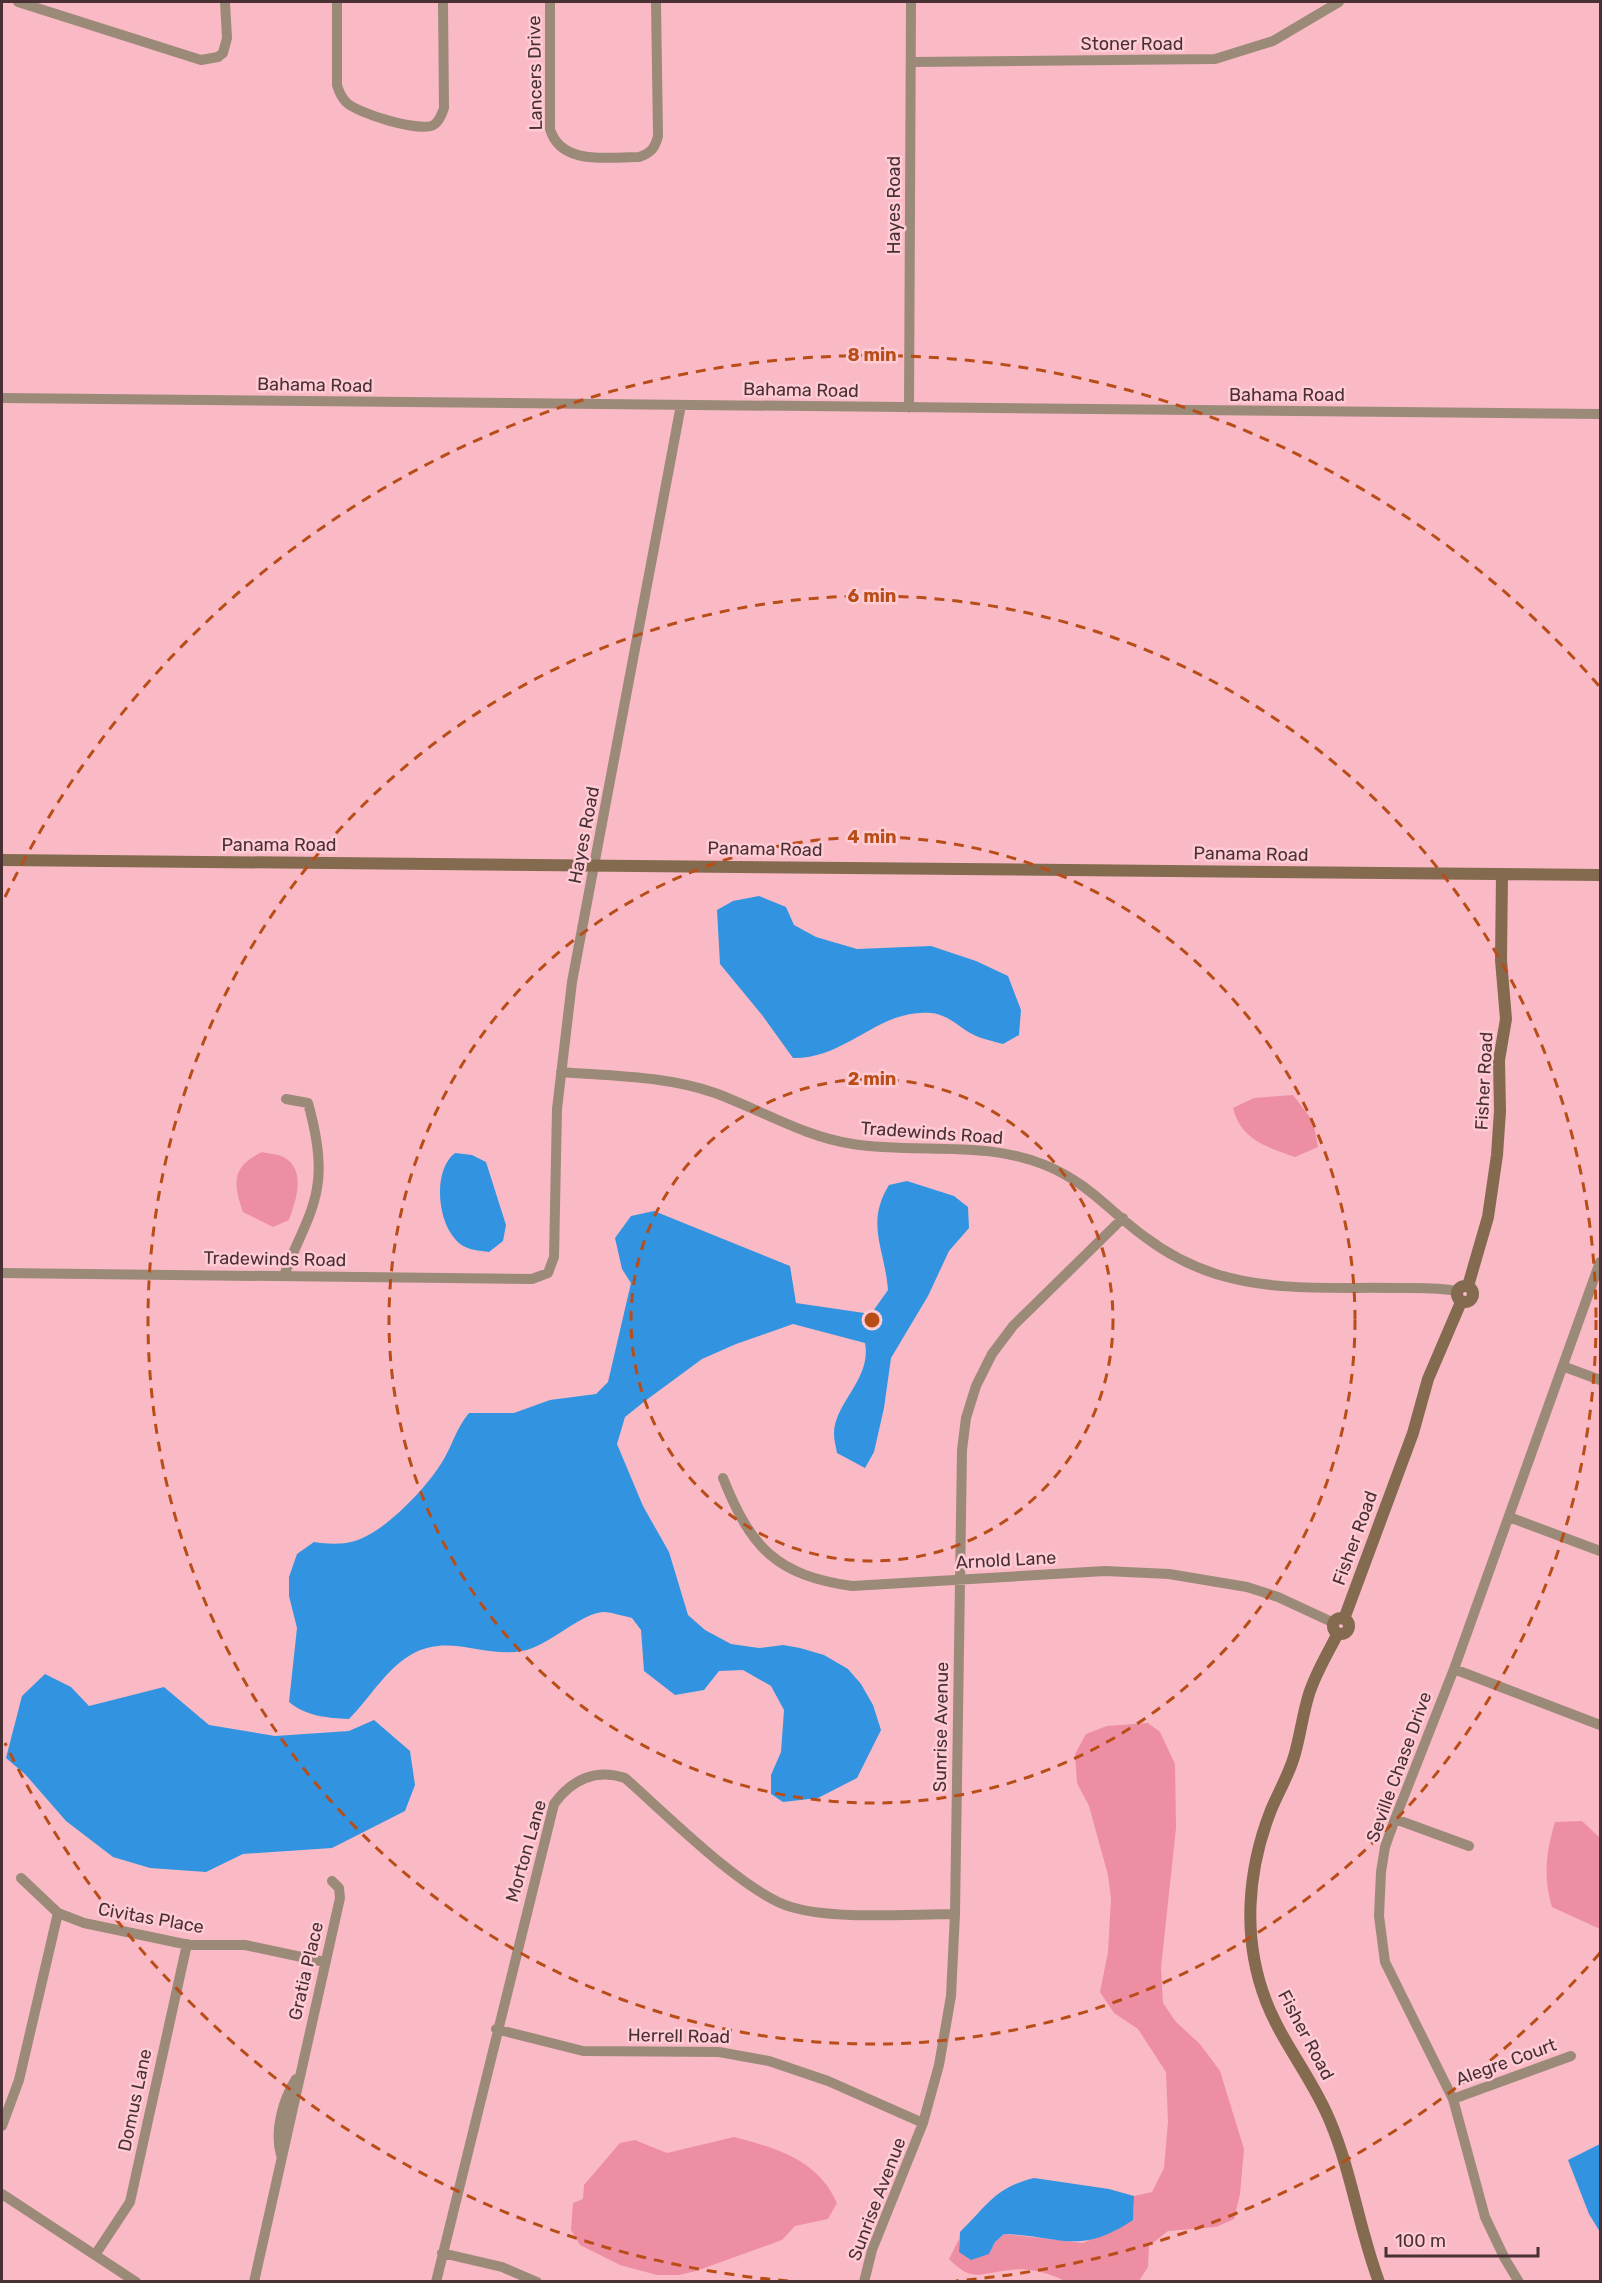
<svg xmlns="http://www.w3.org/2000/svg" width="1602" height="2283" font-family="Rubik,sans-serif">
  <rect width="100%" height="100%" fill="#f9bac5"/>
  <!-- green -->
  <path fill="#ee8ea3" d="M1293,1095L1313,1121L1318,1147L1295,1157C1267,1147 1241,1140 1233,1108L1254,1098Z
    M262,1152C269,1154 280,1154 285,1158C307,1171 295,1203 289,1220L273,1227L243,1212C233,1183 231,1167 262,1152Z
    M1148,1723L1160,1732L1175,1764L1176,1828L1161,1968L1163,2003L1176,2022L1200,2044L1220,2071L1244,2149L1240,2194L1234,2219L1216,2227L1168,2231L1149,2246L1148,2267L1139,2281H1065C1050,2273 1028,2267 1011,2270C981,2273 972,2283 949,2259L959,2239V2252L989,2254L995,2242L1004,2234L1083,2243L1133,2220L1134,2196L1152,2192L1164,2168L1168,2122L1166,2072L1138,2029L1114,2013L1100,1992L1108,1952L1111,1899L1108,1875L1089,1806L1077,1783L1075,1754L1086,1734L1107,1726Z
    M1582,1821L1600,1838V1929L1552,1907C1543,1877 1546,1852 1555,1822Z
    M734,2137C777,2148 818,2160 837,2203L828,2219L795,2226L782,2240L696,2271L679,2275H657L620,2265L580,2245L571,2230L573,2203L583,2199L584,2185L620,2143L635,2140L667,2153Z"/>
  <!-- water -->
  <path fill="#3294e0" d="M759,896L786,907L794,925L816,937L857,949L931,946L976,961L1008,976L1021,1010L1019,1035L1003,1044C993,1041 981,1039 972,1034C959,1027 947,1014 931,1013C879,1008 847,1059 793,1058L762,1015L720,964L717,910L733,901Z
    M455,1153L472,1155L486,1162L506,1225L503,1241L489,1252C476,1250 464,1250 455,1239C437,1219 433,1170 455,1153Z
    M907,1181L954,1196L968,1207L969,1228L949,1251L928,1296L891,1358L884,1408L874,1452L865,1468L837,1453C836,1447 834,1440 834,1434C834,1403 872,1379 865,1343L793,1324L736,1344L702,1359L645,1401L625,1417L617,1444L643,1506L669,1552L688,1615L705,1630L731,1644L759,1648L783,1645L800,1648L824,1655L848,1669L861,1684L873,1705L881,1730L857,1778L818,1798L783,1802L771,1794V1775L781,1752L784,1710L771,1686L743,1670L719,1671L704,1690L675,1695L644,1671L641,1630L632,1618C623,1616 614,1613 605,1612C583,1611 548,1647 522,1651C485,1658 450,1634 414,1653C386,1668 371,1697 349,1719C327,1718 306,1716 289,1702L297,1628L289,1596V1577L297,1554L314,1542C327,1544 341,1545 355,1541C385,1532 430,1485 445,1457C454,1441 456,1429 469,1413H514L550,1400L596,1394L608,1382L631,1283L622,1269L615,1238L631,1216L654,1211L790,1266L796,1303L871,1314L888,1290C885,1249 865,1224 889,1185Z
    M45,1674L71,1687L89,1706L164,1687L209,1725L275,1736L349,1731L374,1720L410,1751L415,1785L405,1811L332,1848L243,1854L206,1872L150,1868L113,1857L66,1821L25,1774L6,1758L22,1696Z
    M1600,2144V2232L1589,2214L1568,2160Z
    M1034,2178L1109,2189L1134,2196L1133,2220C1079,2256 1062,2236 1004,2234L995,2242L989,2254L971,2260L959,2252L960,2232C987,2206 994,2188 1034,2178Z"/>
  <g fill="none" stroke-linecap="round" stroke-linejoin="round">
    <!-- street -->
    <path stroke="#9c8a79" stroke-width="10" d="M18,2L201,60L218,57L223,53L227,38L225,2
      M337,2V85C339,92 341,97 346,102C356,113 423,134 435,124C440,120 442,114 444,108L443,2
      M550,2V129C561,166 608,157 639,157C651,153 655,148 658,136L656,2
      M912,62L1215,59L1273,41L1339,2
      M2,398L1600,414
      M909,408L911,2
      M561,1072C613,1076 666,1076 715,1093C761,1110 805,1137 853,1144C917,1154 985,1140 1045,1165C1089,1183 1109,1211 1145,1237C1166,1253 1191,1266 1216,1274C1273,1292 1336,1287 1395,1288C1416,1288 1437,1287 1457,1291
      M2,1273L532,1279L548,1273L554,1257L557,1109L572,982L681,405
      M284,1276C294,1246 312,1219 317,1188C322,1162 315,1128 308,1103L286,1099
      M1565,1367L1600,1380
      M723,1478C751,1548 776,1575 852,1586L1105,1571L1169,1574L1247,1587L1278,1597L1334,1623
      M1509,1517L1600,1551
      M1454,1669L1600,1725
      M1395,1819L1469,1846
      M21,1878L58,1913L84,1923L189,1945H245L325,1962
      M496,2029L583,2051L719,2052L769,2061L828,2081L923,2123
      M1453,2099L1571,2056
      M2,2126L19,2080L58,1913
      M281,2155C274,2130 283,2100 296,2079
      M2,2194L136,2282
      M442,2253L502,2267L537,2282
      M95,2255L130,2202L187,1944
      M254,2282L340,1898L339,1888L332,1881
      M436,2282L554,1804C571,1780 596,1768 625,1778C664,1812 745,1894 791,1907C834,1920 908,1914 955,1914
      M864,2282L872,2250L923,2123L939,2065L951,1996L955,1914L962,1450L966,1418L976,1386L992,1354L1013,1326L1123,1218
      M1519,2282L1505,2259L1485,2217L1453,2099L1385,1962L1379,1916L1381,1872L1385,1847L1395,1819L1454,1669L1600,1262"/>
    <!-- secondary -->
    <path stroke="#846a4f" stroke-width="12" d="M2,860L1600,875
      M1457 1294a8 8 0 1 1 16 0a8 8 0 1 1-16 0Z
      M1468,1286L1488,1217L1497,1155L1500,1111L1499,1060L1506,1019L1501,960L1502,874
      M1333 1626a8 8 0 1 1 16 0a8 8 0 1 1-16 0Z
      M1344,1619L1413,1433L1428,1379L1461,1302
      M1338,1633C1328,1653 1316,1672 1309,1694C1302,1716 1300,1739 1293,1760C1287,1778 1278,1793 1271,1810C1247,1871 1242,1939 1266,2001C1282,2043 1313,2079 1330,2121C1352,2173 1359,2229 1379,2282"/>
  </g>
  <!-- distance rings -->
  <g fill="none" stroke="#b84d18" stroke-width="3" stroke-dasharray="10 8">
    <circle cx="872" cy="1320" r="241"/>
    <circle cx="872" cy="1320" r="483"/>
    <circle cx="872" cy="1320" r="724"/>
    <path d="M1600 1953A965 965 0 0 1 956 2281M788 2281A965 965 0 0 1 5 1743M5 897A965 965 0 0 1 1600 687"/>
  </g>
  <g text-anchor="middle" dominant-baseline="central" stroke-width="5" stroke-linejoin="round" paint-order="stroke">
    <!-- street labels -->
    <g font-size="18" fill="#493035" stroke="#ffcbd4">
      <text x="1132" y="44">Stoner Road</text>
      <text transform="translate(535 73) rotate(-91)">Lancers Drive</text>
      <text transform="translate(894 205) rotate(-90)">Hayes Road</text>
      <text transform="translate(315 385) rotate(1)">Bahama Road</text>
      <text transform="translate(801 390) rotate(1)">Bahama Road</text>
      <text x="1287" y="395">Bahama Road</text>
      <text transform="translate(584 835) rotate(-79)">Hayes Road</text>
      <text x="279" y="845">Panama Road</text>
      <text transform="translate(765 849) rotate(1)">Panama Road</text>
      <text transform="translate(1251 854) rotate(1)">Panama Road</text>
      <text transform="translate(1484 1081) rotate(-87)">Fisher Road</text>
      <text transform="translate(932 1133) rotate(4)">Tradewinds Road</text>
      <text transform="translate(275 1259) rotate(1)">Tradewinds Road</text>
      <text transform="translate(1355 1538) rotate(-70)">Fisher Road</text>
      <text transform="translate(1006 1560) rotate(-3)">Arnold Lane</text>
      <text transform="translate(941 1727) rotate(-89)">Sunrise Avenue</text>
      <text transform="translate(1399 1767) rotate(-70)">Seville Chase Drive</text>
      <text transform="translate(526 1851) rotate(-74)">Morton Lane</text>
      <text transform="translate(151 1918) rotate(10)">Civitas Place</text>
      <text transform="translate(306 1971) rotate(-77)">Gratia Place</text>
      <text transform="translate(1306 2035) rotate(62)">Fisher Road</text>
      <text transform="translate(679 2036) rotate(1)">Herrell Road</text>
      <text transform="translate(1506 2062) rotate(-20)">Alegre Court</text>
      <text transform="translate(135 2100) rotate(-78)">Domus Lane</text>
      <text transform="translate(877 2199) rotate(-69)">Sunrise Avenue</text>
    </g>
  </g>
  <circle cx="872" cy="1320" r="9" fill="#b84d18" stroke="#ffcbd4" stroke-width="3"/>
  <g font-size="18" text-anchor="middle" font-weight="bold" fill="#b84d18" stroke="#ffcbd4" stroke-width="5" stroke-linejoin="round" paint-order="stroke">
    <text x="872" y="361">8 min</text>
    <text x="872" y="602">6 min</text>
    <text x="872" y="843">4 min</text>
    <text x="872" y="1085">2 min</text>
  </g>
  <!-- border -->
  <rect width="1602" height="2283" fill="none" stroke="#493035" stroke-width="6"/>
  <!-- scale -->
  <path d="M1386 2247v9h152v-9" fill="none" stroke="#493035" stroke-width="3"/>
  <text x="1395" y="2247" font-size="18" fill="#493035" stroke="#ffcbd4" stroke-width="4.5" paint-order="stroke">100 m</text>
</svg>
